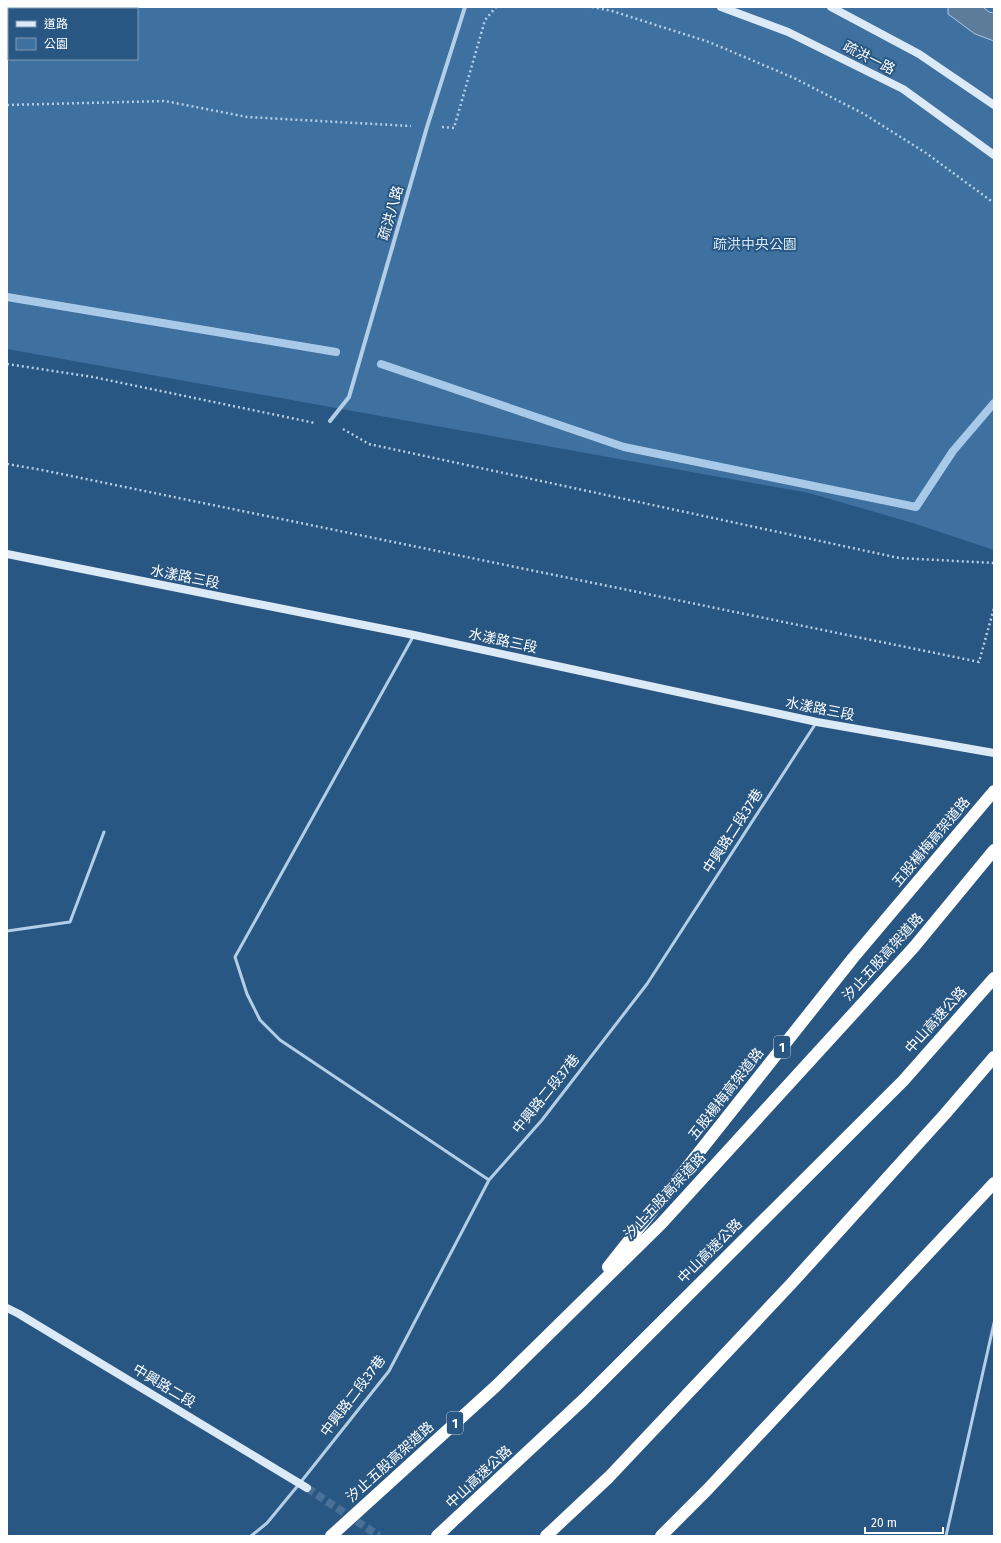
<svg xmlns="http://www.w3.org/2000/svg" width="1001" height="1543" font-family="'Fira Sans','Noto Sans TC',sans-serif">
  <rect width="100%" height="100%" fill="#295783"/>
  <!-- green -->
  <path fill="#3e719f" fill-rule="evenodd" d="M7,7H994V550L916,524L809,493L7,349ZM9,9H137V59H9Z"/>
  <!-- water -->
  <path fill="#5d7c9a" stroke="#a8c9e7" d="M948,7H983L989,12L994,13V41L975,34L948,14Z"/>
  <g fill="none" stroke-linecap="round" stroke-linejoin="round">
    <!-- stream -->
    <path stroke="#a8c9e7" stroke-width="8" d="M7,297L336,352
      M381,364L624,447L916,507L953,451L994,403"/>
    <!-- secondary-tunnel -->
    <path stroke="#497096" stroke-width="8" stroke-dasharray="8 4" stroke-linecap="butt" d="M307,1488L379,1536"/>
    <!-- path -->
    <path stroke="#b3cee7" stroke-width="2.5" stroke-dasharray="2 3" stroke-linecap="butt" d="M592,7L612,11L709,42L794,78L864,114L926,153L994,203
      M7,105L165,101L247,117L411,126
      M442,127L454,128L485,20L496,7
      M7,364L93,377L315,423
      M343,429L369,444L899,558L994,563
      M7,464L42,470L979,662L994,608"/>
    <!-- lane -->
    <path stroke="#b3cee7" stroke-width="3" d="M414,635L235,957L247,994L260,1020L280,1040L489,1180
      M7,931L70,922L104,832
      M251,1536L267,1523L300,1483L389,1371L489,1180L542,1120L647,984L816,723
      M946,1536L994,1323"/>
    <!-- street -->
    <path stroke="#b3cee7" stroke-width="4" d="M330,421L349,397L427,127L465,7"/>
    <!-- secondary -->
    <path stroke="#dce9f6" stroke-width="8" d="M721,7L788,32L903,89L994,155
      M831,7L919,54L994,105
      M7,554L414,635L817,722L994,753
      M7,1308L19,1314L307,1488"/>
    <!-- highway -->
    <path stroke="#fff" stroke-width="12" d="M608,1267L853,958L994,791
      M331,1536L496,1386L661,1224L914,947L994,850
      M437,1536L584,1399L903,1081L994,978
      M546,1536L609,1477L791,1284L945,1114L994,1057
      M661,1536L708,1489L994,1183"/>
  </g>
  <g text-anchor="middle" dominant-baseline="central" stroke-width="4" stroke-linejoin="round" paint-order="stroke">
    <!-- shield labels -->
    <g fill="#295783" stroke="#bfcdda" stroke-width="1">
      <rect x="774" y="1036" width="16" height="22" rx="3"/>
      <rect x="447" y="1412" width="16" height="22" rx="3"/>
    </g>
    <g font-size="13" font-weight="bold" fill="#fff">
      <text x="782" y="1047">1</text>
      <text x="455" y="1423">1</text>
    </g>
    <!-- street labels -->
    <g font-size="14" fill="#fff" stroke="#295783">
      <text transform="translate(869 58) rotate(27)">疏洪一路</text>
      <text transform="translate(391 213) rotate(-74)">疏洪八路</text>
      <text transform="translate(185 577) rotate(11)">水漾路三段</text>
      <text transform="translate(503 641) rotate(12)">水漾路三段</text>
      <text transform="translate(820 709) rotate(11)">水漾路三段</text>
      <text transform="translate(733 831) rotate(-57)">中興路二段37巷</text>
      <text transform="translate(931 842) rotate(-50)">五股楊梅高架道路</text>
      <text transform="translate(883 957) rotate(-48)">汐止五股高架道路</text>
      <text transform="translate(936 1020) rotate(-48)">中山高速公路</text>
      <text transform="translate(546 1094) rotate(-51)">中興路二段37巷</text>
      <text transform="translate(726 1094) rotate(-52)">五股楊梅高架道路</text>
      <text transform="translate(665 1196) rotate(-47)">汐止五股高架道路</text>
      <text transform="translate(710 1251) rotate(-45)">中山高速公路</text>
      <text transform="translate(164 1386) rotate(31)">中興路二段</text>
      <text transform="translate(353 1396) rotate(-53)">中興路二段37巷</text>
      <text transform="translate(390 1462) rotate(-42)">汐止五股高架道路</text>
      <text transform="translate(479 1477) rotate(-43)">中山高速公路</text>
    </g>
    <!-- park labels -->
    <g font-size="14" fill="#d6e7f5" stroke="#295783">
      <text x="755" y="244">疏洪中央公園</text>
    </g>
  </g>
  <!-- border -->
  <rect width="1001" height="1543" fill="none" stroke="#ffffff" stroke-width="16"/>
  <!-- legend -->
  <rect x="8" y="8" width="130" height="52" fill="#295783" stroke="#7f9ab5"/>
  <rect x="16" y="21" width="20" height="6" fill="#dce9f6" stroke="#7f9ab5"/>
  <text x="44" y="28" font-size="12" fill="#ffffff">道路</text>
  <rect x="16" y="38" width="20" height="12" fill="#3e719f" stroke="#7f9ab5"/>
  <text x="44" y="48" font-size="12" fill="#ffffff">公園</text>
  <!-- scale -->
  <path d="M865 1527v6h78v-6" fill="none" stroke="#ffffff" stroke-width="2"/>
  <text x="871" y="1527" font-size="12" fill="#ffffff" stroke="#295783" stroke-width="3" paint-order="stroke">20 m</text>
</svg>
